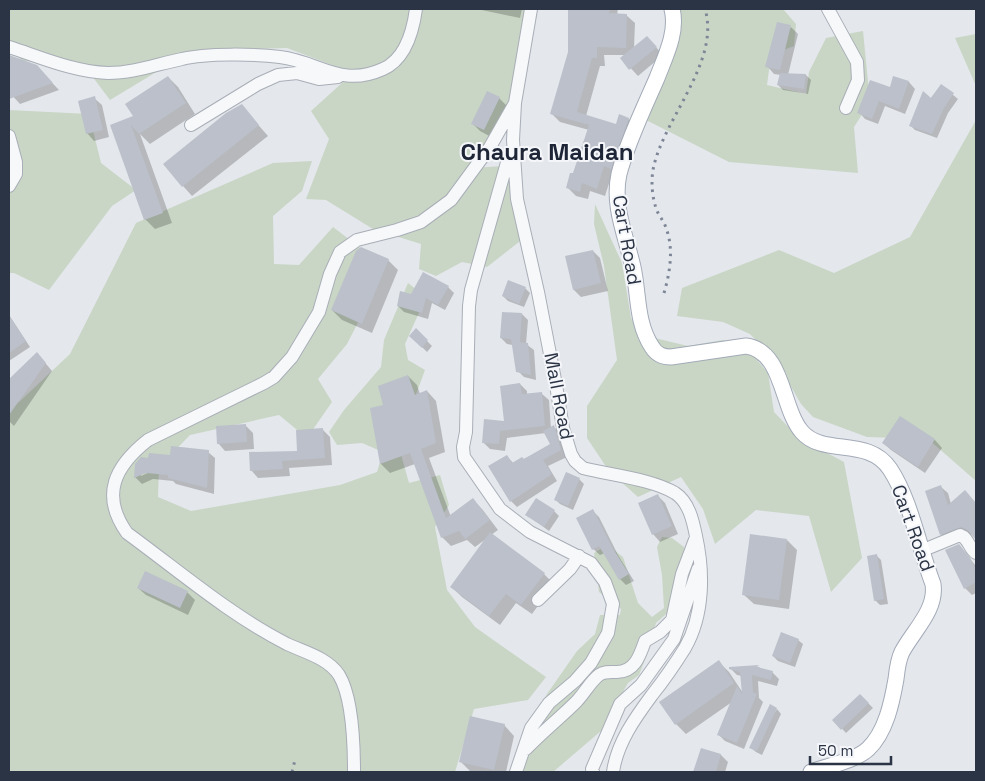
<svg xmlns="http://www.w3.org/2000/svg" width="985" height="781" font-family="'Space Grotesk',sans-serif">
  <rect width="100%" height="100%" fill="#e4e7ec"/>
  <!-- green -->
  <path fill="#c9d6c5" d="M9,9H534L535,12L527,72L472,168L504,166L519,188L528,235L487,267L462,262L436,276L419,269L421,244L373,229L326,200L306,199L329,139L311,111L353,73L287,48L191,51L110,100L83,64L22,61L9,47Z
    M677,9H783L796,24L794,46L771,55L767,85L806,94L809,72L826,38L863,31L870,102L854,127L858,173L729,162L646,120Z
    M976,34V86L955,38Z
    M9,110L89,114L101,163L136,190L112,206L49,290L14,273H9Z
    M976,120V481L928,439L867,437L813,417L801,404L775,359L750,334L723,322L677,316L682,288L779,250L834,273L910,237Z
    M312,161L302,191L273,216L274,264L299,265L333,227L371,256L368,303L347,344L318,379L332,402L307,438L279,415L190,435L159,467L158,497L191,511L340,485L377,472L383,452L362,443L337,445L329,432L344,410L381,367L384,340L408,283L426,297L405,344L408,360L425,370L415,397L395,433L409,483L440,475L449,505L435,527L447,590L475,627L546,677L528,700L474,709L455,772H9V404L19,402L70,354L136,223L273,163Z
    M595,204L622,263L631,318L642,335L688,346L723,340L747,348L768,373L774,412L799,438L844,462L862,558L831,592L809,516L756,510L715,544L703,509L681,477L638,497L609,471L587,438V406L617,360L604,266L594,224Z
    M662,537L672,538L684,547L683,599L656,623L649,649L639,675L628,683L601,731L553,772H510L547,694L577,651L595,634L600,615H620L621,609L599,592L594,553L607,545L623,557L638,603L652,617L664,608L662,575L657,547Z"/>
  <!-- shadow -->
  <path fill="#0003" fill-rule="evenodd" d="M477,9H522L520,18Z
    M569,9H618L617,15H626L635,23L634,48L654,45L663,55L638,76L622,59L625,55H604L605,66H600L586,116L616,126L629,119L637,127L612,174L605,196L590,191L588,199L576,196L568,188L589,130L560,122L552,114L569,52Z
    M791,27L798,34L788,75H806L811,80L808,94L783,90L778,85L781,75L774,74L767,66Z
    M9,57L36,66L59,90L20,104L9,92Z
    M168,77L178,87L195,114L150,144L140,134L172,223L155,229L145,219L112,125L135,117Z
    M894,77L909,82L915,89L905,114L885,106L878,124L865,119L859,112L890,89Z
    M941,85L958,99L948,113L937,138L915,130L910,125Z
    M94,98L102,105L109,137L94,141L87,133Z
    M499,98L507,106L491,137L480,131L472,123Z
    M241,105L268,136L192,196L183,186Z
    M593,251L600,258L608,291L581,297L574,290L566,257Z
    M388,260L398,270L372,333L342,320L332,310Z
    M448,287L454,293L445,310L432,303L428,319L404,312L398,306L412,296Z
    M525,288L530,293L524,307L508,301L503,296Z
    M522,314L528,320L526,344L534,350L536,380L524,377L518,371L513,345L507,344L501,338Z
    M9,315L30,347L9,361Z
    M416,330L432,346L427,352L411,336Z
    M37,353L52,371L14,426L9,421V381Z
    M408,376L417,385L420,394L427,391L436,401L445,452L429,458L451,517L473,500L482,509L498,530L491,535L544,574L554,584L532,614L516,603L500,625L462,597L452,587L486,539L475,547L467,540L451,546L442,537L415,464L390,473L381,464L371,409L384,406Z
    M520,384L527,391V395L542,394L549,400L551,429L554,427L560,433L567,457L548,466L557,481L517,507L511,501L490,467L507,456L514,464L551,445L546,433L507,438L505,451L490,449L483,442L506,422Z
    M900,418L935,440L942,448L925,473L891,450L883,443Z
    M245,425L253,433L254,449L225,451L218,443Z
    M323,430L330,437L332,465L289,468L290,476L258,478L251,470L298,452Z
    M172,447L208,452L215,458L214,494L176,484L173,481L153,479L142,484L135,477L136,464L141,459H149L150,454L171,457ZM151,469L152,471L141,476V474Z
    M579,479L584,484L573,510L560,504L555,499Z
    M941,487L948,493L951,504L972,499L976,504V538L971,534H964L948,541L941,534Z
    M657,495L665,503L678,534L660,542L653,534Z
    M554,511L559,516L549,531L527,515Z
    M593,511L599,517L618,555L634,581L626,585L620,579L605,553L600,555L593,549Z
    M787,540L797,550L789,609L754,604L743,594Z
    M959,546L976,566V593L972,595L965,588Z
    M876,555L881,560L888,604L880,605L875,600Z
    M138,588L187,592L195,600L188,615L146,595Z
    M798,640L803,644L795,667L778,661L773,656Z
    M719,662L729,672L743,693L742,676L737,675L730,668L759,667L762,670L772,672L779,679L777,686L758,681L759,698L763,702L744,749L725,741L719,735L732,702L686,734L676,724L661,703Z
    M860,695L873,708L846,733L834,720Z
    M777,709L781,714L762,755L756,752L751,748Z
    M504,725L514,736L506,772H471L461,762Z
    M701,749L721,755L728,762L725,772H695Z
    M661,771H678L679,772H661Z"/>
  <!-- building -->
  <path fill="#bbc0ca" d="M568,9H610L609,13L627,14L626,48L597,47V58H592L577,112L616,124L619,114L629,118L611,169L604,166L597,189L582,183L580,192L566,188L570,173H573L589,125L550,114L568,52Z
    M777,22L791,25L780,70L765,67Z
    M647,36L657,47L629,70L620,58Z
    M9,55L37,65L53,83L9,99Z
    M780,73L806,74L804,89L777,85Z
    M168,76L186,103L139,134L131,125L163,213L144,220L110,125L133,116L125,104Z
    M893,76L909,81L899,109L879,101L872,119L857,113L870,80L890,87Z
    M941,84L954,93L944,108L932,134L909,126L923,91L931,98Z
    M487,91L500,97L484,130L471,124Z
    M95,96L103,130L86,134L78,101Z
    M242,104L259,125L182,187L163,164L226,113Z
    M361,247L389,259L362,324L331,310L356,251Z
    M593,250L601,283L573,290L565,256Z
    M423,272L449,286L438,305L426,298L422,313L397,306L400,291L411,294Z
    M508,280L526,287L519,304L502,296Z
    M502,312L522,313L520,342L528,343L531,375L516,372L511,339L500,338Z
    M9,315L26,341L9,353Z
    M416,328L428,340L422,348L409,336Z
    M37,352L46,363L9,415V379Z
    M408,375L415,395L427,390L436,443L421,449L446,518L473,498L490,520L465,539L459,531L441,538L410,453L380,464L370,408L383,405L378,386Z
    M520,383L522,394L542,392L545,426L500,431L499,444L482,443L484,419L504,421L500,386Z
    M900,416L935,439L918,467L882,443Z
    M246,424L247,442L217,444L216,426Z
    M554,425L561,450L543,460L552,474L510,502L488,466L507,455L512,463L522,457L524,459L550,444L543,431Z
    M323,428L325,458L282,461L283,469L250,471L249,452L297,451L296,430Z
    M171,446L209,450L207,488L168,478V475L146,473L134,478L135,464L141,457L148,458L149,453L170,455Z
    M566,472L580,478L568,506L554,500Z
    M941,485L948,505L965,490L976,503V540L968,530L961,527L940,535L925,491Z
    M658,494L672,526L652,535L638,503Z
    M536,498L555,510L544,527L525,515Z
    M593,509L612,547L629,574L619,580L599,546L592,550L576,518Z
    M490,532L545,573L521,605L506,594L489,616L450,587Z
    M750,534L787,539L779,600L742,595Z
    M959,544L971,559L976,570V582L964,589L945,550Z
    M877,554L884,599L874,601L867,556Z
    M145,571L188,591L180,608L137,588Z
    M781,632L799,639L790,663L772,656Z
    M719,660L734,683L675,725L659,702Z
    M759,665L757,667L773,671L771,680L752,675L753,692L757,694L737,743L717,735L737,686L742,694L740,672L729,669V667Z
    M860,694L869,703L841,730L832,720Z
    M770,704L777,708L757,751L749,748Z
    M470,716L505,724L494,770L459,762Z
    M701,748L721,754L716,772H693Z"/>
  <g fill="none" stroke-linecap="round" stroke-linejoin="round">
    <!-- minor casing -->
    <g stroke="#a9aeb7" stroke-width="14">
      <path id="minor" d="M531,9L515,103L513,140L517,199L538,292L556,385L563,428L571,454L575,461L583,468C610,475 652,479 675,493C689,502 693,521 696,536C704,572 704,615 685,648C675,664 664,680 652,695C635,718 617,743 613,772
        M828,9L857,62L858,80L846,108
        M9,47C40,57 74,72 108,73C134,73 157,64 182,59C206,53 256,54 280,57C320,62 341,88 383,69C406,59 413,31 416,9
        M191,125L258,84L278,75L297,73L319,79L338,77
        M9,136L16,162V174L9,186
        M510,152L471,290L469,306L466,432L463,447L464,457L500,509L530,532L591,563L605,582L613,604L608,633L591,663L575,681L549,703L531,728L516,772
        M921,551L960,535C969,538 969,549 976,553
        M538,600L570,569L579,556
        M526,749C542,732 560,718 576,702C584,694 590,682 599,675C604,671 611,672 617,672C635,672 640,655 645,641L660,632L672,620L682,574L696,537
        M354,772C354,745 353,698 339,675C328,658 304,652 287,644C230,615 179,571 127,533C100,495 115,466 148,440L264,383L274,377L292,357L319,312L330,274L340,252L357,240L397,230L421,222L451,200L490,147L515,103
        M593,772L592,769L620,704L641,685L674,639L698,569"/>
    </g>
    <!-- major casing -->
    <g stroke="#a3abb8" stroke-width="17">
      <path id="major" d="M672,9C678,32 665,57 657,78C644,108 627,143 619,174C612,206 626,236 633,267C639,294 636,323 652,347C657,355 663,357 671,357L746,346C784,351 781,408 802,432C824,457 868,436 890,469C911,501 919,548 933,584C937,610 913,631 902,652C898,660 897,670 896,679C892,702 886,732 868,749C855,761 827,766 811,772"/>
    </g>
    <!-- minor -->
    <use href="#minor" stroke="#f7f8fa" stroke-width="12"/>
    <!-- major -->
    <use href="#major" stroke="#fff" stroke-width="15"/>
    <!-- rail -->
    <path stroke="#7d8696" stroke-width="3" stroke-dasharray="2.5 5" stroke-linecap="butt" d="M664,293C670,273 674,248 666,228C664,221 658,215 656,208C652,196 651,182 653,170C662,120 721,62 705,9
      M292,772L295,760"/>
  </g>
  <g text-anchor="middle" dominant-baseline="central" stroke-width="4" stroke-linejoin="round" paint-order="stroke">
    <!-- street labels -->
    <g font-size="19" fill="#2b3445" stroke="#f4f6f9">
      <text transform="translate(627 240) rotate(80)">Cart Road</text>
      <text transform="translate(559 396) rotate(79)">Mall Road</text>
      <text transform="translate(913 528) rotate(70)">Cart Road</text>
    </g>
    <!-- district labels -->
    <g font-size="24" font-weight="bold" fill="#1d2536" stroke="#f4f6f9">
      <text x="547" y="151">Chaura Maidan</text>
    </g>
  </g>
  <!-- border -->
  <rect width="985" height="781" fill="none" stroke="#2b3445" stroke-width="20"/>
  <!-- scale -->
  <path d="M810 756v8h81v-8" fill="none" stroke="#2b3445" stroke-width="2.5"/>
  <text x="818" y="756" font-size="15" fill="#2b3445" stroke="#f4f6f9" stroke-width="4" paint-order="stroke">50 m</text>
</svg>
